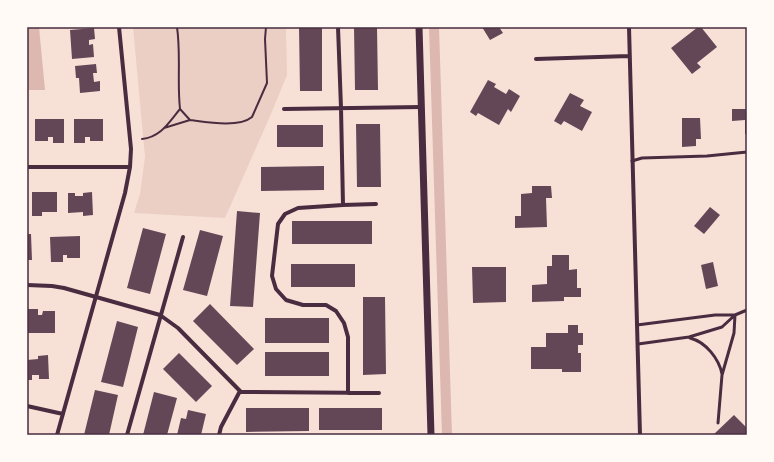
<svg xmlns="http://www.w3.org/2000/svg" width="774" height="462" font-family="Quicksand,sans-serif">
  <rect width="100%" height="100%" fill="#f7e1d7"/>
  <!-- green -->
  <path fill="#ebcfc5" d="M133,27H286L287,75L271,114L225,218L134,213L140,194L145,157Z"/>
  <!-- water -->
  <path fill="#dcb8b0" d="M27,27H39L45,90H27Z"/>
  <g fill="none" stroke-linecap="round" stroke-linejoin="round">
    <!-- canal -->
    <path stroke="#dcb8b0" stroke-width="10" d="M434,27L447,435"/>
  </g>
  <!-- building -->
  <path fill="#644757" d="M299,27H322V91H300Z
    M354,27H377L378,90H355Z
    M482,27H499L503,33L490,40Z
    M698,27H701L717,47L697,63L701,67L692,74L671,48Z
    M94,28L95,39L89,40V45L93,44L94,57L72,59L70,30Z
    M96,64L97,73H93L94,82L100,81V91L80,93L79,78H76L75,66Z
    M488,80L496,84L494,87L506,94L509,89L520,96L511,112L508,109L499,125L478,113L476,116L470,112Z
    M570,93L584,100L580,106L592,112L582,131L564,121L561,125L554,121Z
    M732,109H747V134H745V120L732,121Z
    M682,118H700L701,139H696V146L682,147Z
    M35,119H64V143H53V137H48V141H35Z
    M74,119H103V141H90V137H85V143H74Z
    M356,124H380L381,187H357Z
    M277,125H323V147H277Z
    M324,166V190L261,191V167Z
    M532,186H551L552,198H546L547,227L515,228V216H521V194L532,193Z
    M32,192H57V212H42V216H32Z
    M92,192L93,215L83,216V212L68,213V193H75V196H83V193Z
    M710,207L720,215L704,234L694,226Z
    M237,211L260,213L253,307L230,306Z
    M292,221H372V244H292Z
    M143,228L166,234L150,294L127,288Z
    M200,230L223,236L207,296L183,290Z
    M27,234H31L32,260H27Z
    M80,236V258H67V255H63V262H51L50,237Z
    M552,255H569V270L577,269V288H581V297H564V301L532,302V285L547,284V266H552Z
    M713,262L718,286L706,289L701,265Z
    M291,264H355V287H291Z
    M472,267H506V302L473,303Z
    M363,297H385L386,374L363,375Z
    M210,304L254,349L237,365L193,321Z
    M27,309H38V315H42L43,311H55V333H27Z
    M265,318H329V343H265Z
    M117,321L138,327L123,387L101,382Z
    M568,325H578V333H583V345H578V353H581V372H562V369H531V347H546V333H568Z
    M265,352H329V376H265Z
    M179,353L212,386L196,402L163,369Z
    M48,355L49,379H39V375H32V380H27V360L38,359V356Z
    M95,390L118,395L109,435H84Z
    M154,392L177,398L167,435H143Z
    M246,408H309V431L246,432Z
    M319,408H382V430H319Z
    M188,410L206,414L201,435H177L181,418L186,419Z
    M734,415L747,428V435H713Z"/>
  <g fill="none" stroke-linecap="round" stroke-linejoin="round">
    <!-- path -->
    <path stroke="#4a2c40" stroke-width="2" d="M177,27C181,54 177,82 180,109
      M190,120C206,122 239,128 252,117L267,83L265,39L266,27
      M142,139C161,137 169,122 180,109L190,120L164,128"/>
    <!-- service -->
    <path stroke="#4a2c40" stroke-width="3" d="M632,161L642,158L707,156L747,152
      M637,325L715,315H735L747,310
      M690,338C706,342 719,359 722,374
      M638,344L689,337L722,327L735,315
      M718,423L722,375L734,333L735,315"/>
    <!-- minor -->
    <path stroke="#4a2c40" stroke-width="4" d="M338,27L341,108L343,205
      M629,27L640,435
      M536,59L629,56
      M284,109L421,107
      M27,167H130
      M27,285L52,286L64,288L160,315L178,328L241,392L379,393
      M348,393V337L344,323L336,311L326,305H303L286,300L276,289L272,276L278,224L285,214L298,208L343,205L376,204
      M27,406L63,414
      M57,435L125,193L130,167L131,149L119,27
      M127,435L183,237
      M219,435L221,427L240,391"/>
    <!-- tertiary -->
    <path stroke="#4a2c40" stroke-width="7" d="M419,27L431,435"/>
  </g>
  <!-- border -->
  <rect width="774" height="462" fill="none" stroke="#fffaf5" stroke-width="56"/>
  <rect x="28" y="28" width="718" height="406" fill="none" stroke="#4a2c40" stroke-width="1.5"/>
</svg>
